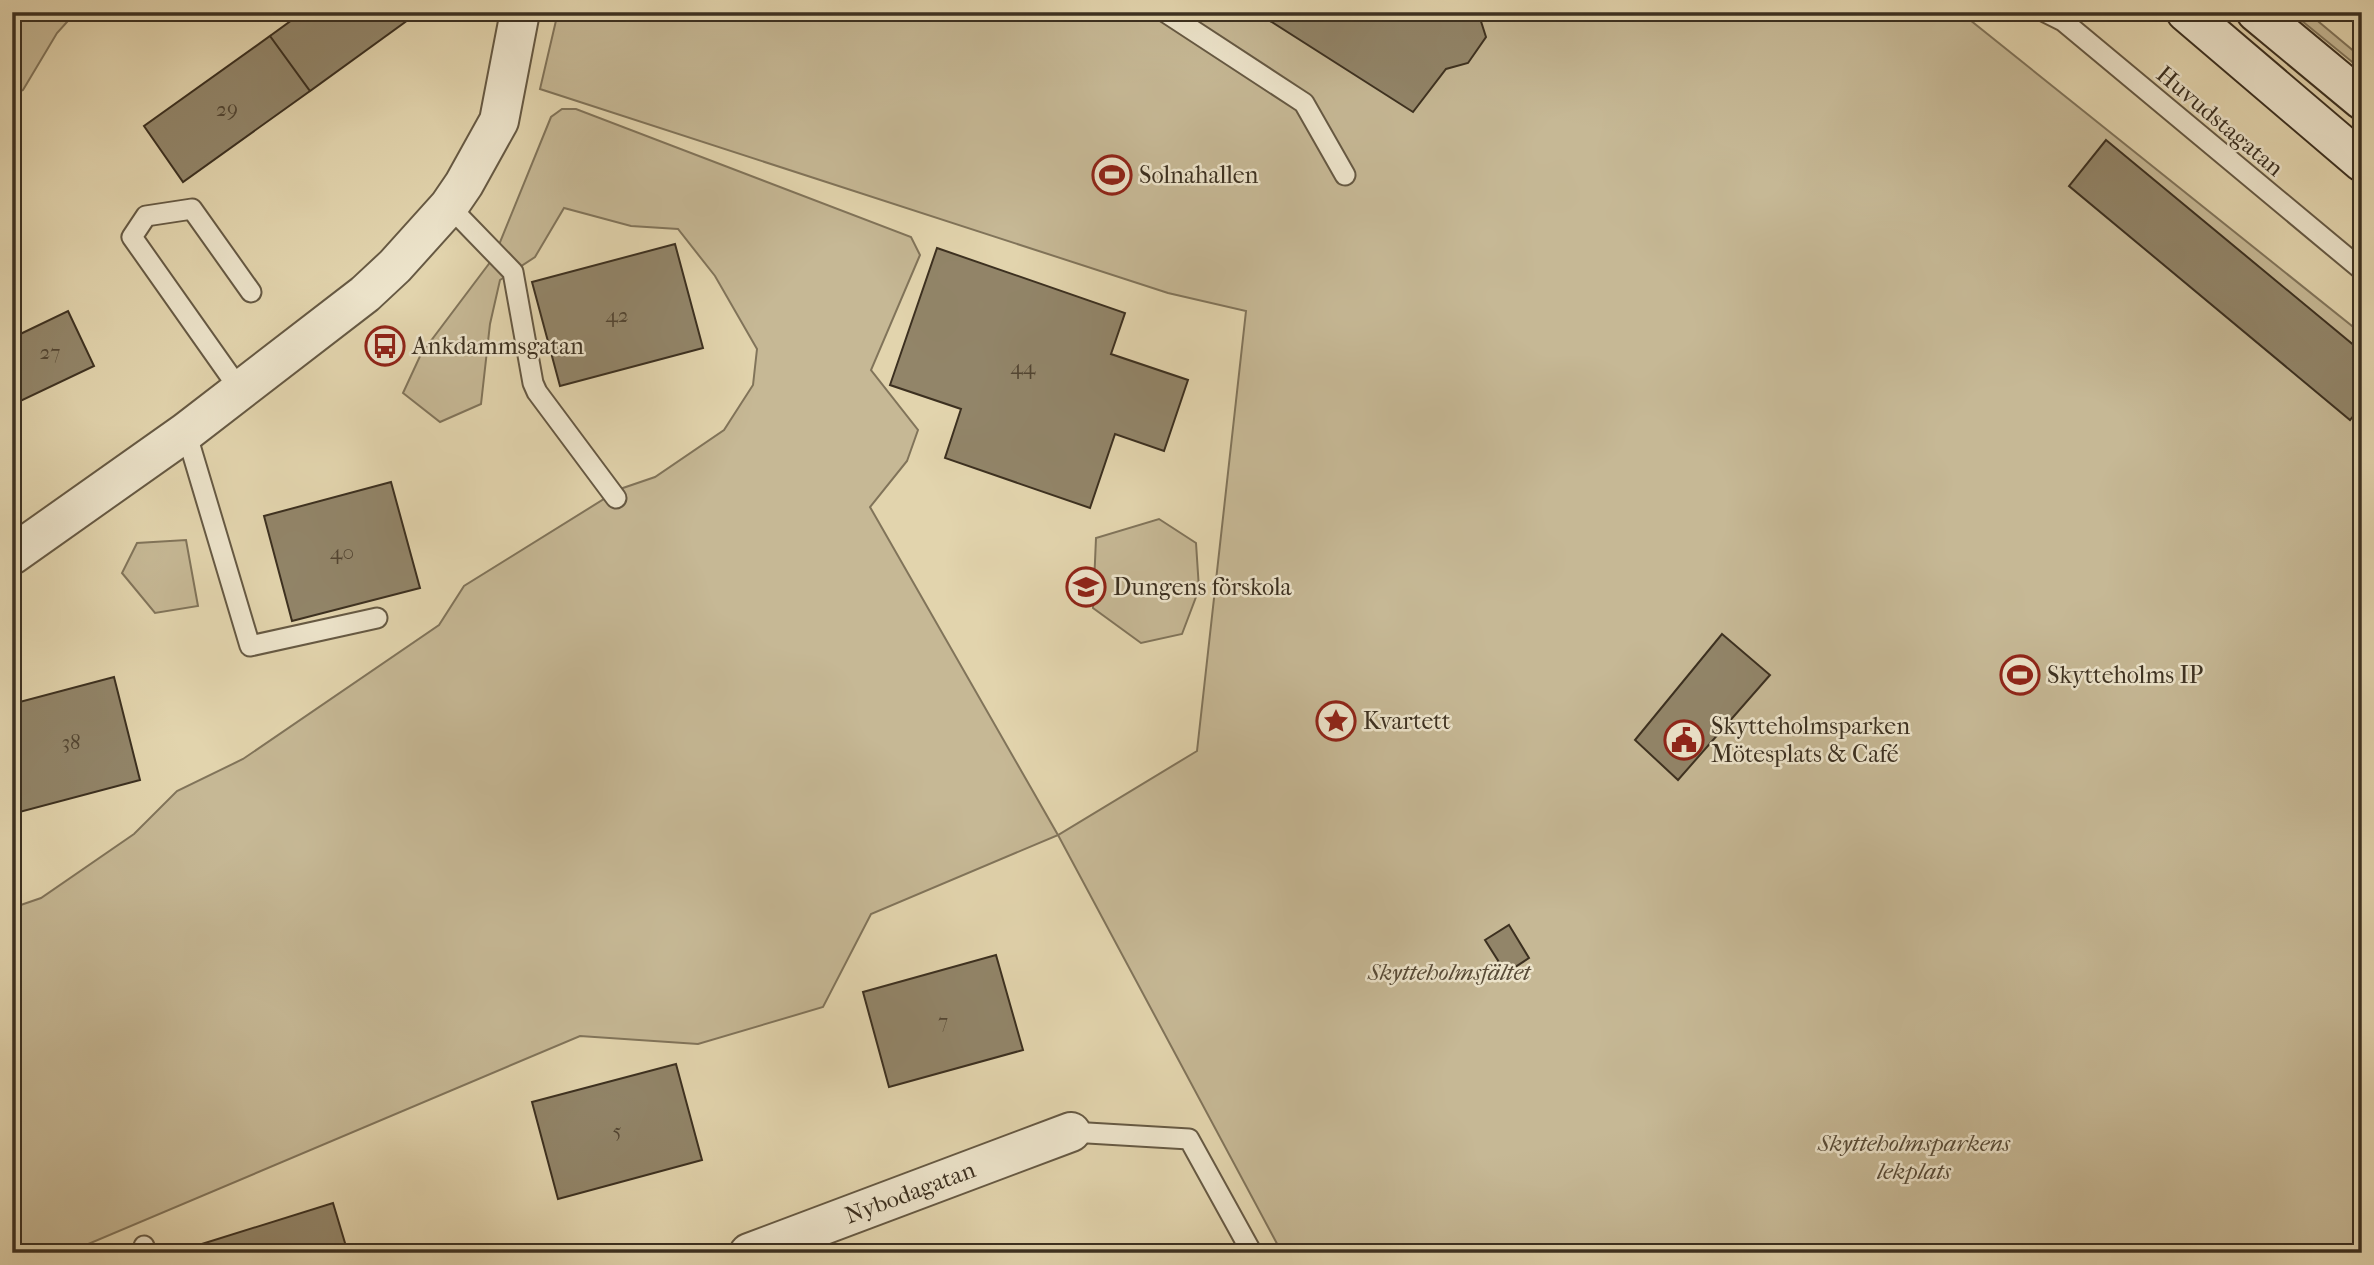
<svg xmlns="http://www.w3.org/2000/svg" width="2374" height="1265" font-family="'IM FELL French Canon',serif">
  <rect width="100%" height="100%" fill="#e2d4ad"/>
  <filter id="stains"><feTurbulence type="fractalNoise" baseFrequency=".00286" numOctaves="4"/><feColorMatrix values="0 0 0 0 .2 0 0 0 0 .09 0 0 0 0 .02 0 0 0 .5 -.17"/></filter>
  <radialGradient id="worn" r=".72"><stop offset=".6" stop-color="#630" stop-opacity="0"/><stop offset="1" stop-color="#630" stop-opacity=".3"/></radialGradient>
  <!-- green -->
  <path fill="#c6b895" stroke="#81745a" stroke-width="2" d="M12,12H76L57,33L23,90L12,95Z
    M558,12H1960L2362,334V1253H1282L1058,835L871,914L823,1007L698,1044L580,1036L67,1253H12V908L41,898L134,834L177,791L243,759L439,625L464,586L620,489L655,477L724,430L753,385L757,349L715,276L678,229L631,226L564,208L535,257L500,280L490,324L481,404L440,422L403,393L421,354L494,257L551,117L562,109H576L911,237L920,255L871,370L918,430L907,461L870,507L1058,835L1197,751L1246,311L1168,293L540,89Z
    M2291,12H2307L2362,58V70Z
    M1159,519L1196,543L1199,589L1182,634L1141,643L1093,608L1096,538Z
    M186,540L198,606L155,613L122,573L137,543Z"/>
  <!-- building -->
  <path fill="#928569" stroke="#3c3020" stroke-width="2" d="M303,12H419L310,91L270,36Z
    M1256,12H1478L1486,37L1468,63L1446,69L1413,112Z
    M270,36L310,91L183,182L144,126Z
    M2106,140L2362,352V405L2350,420L2069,186Z
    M675,244L703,348L560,386L532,282Z
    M937,248L1125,313L1111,354L1188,380L1164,451L1115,434L1090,508L945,458L961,409L890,385Z
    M68,311L94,366L12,405V338Z
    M391,482L420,588L292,621L264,516Z
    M1722,634L1770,675L1678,780L1635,740Z
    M114,677L140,780L12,814V704Z
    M1509,925L1529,958L1506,973L1485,940Z
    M996,955L1023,1050L889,1087L863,992Z
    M676,1064L702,1160L558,1199L532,1102Z
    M333,1203L348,1253H190L189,1248Z"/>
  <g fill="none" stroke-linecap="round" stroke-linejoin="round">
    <!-- service casing -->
    <g stroke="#665943" stroke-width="23">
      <path id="service" d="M1165,12L1304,103L1345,175
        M2045,12L2063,21L2362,270
        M449,206L513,272L533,383L537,392L616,498
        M240,390L132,237L146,216L192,209L251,292
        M186,432L250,646L377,618
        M1071,1132L1189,1139L1252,1253
        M144,1246L146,1253"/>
    </g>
    <!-- minor casing -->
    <g stroke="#665943" stroke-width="42">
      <g id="minor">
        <path d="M12,555L186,432L365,294L395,266L449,206L464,184L499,121L520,12"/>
        <path id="s1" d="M749,1253L1071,1132"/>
      </g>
    </g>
    <!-- secondary casing -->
    <g stroke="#3c3020" stroke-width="42">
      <path id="secondary" d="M2186,12L2362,162
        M2256,12L2362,100"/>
    </g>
    <!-- service -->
    <use href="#service" stroke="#ece3ca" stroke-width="19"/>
    <!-- minor -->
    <use href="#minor" stroke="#ece3ca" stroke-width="38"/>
    <!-- secondary -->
    <use href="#secondary" stroke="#ece3ca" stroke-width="38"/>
    <!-- tram -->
    <path stroke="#3c3020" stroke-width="2" d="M2345,12L2362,26"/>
  </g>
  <!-- icons -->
  <defs>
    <g id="stadium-ring" transform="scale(2.0125)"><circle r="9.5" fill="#ece3ca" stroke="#8f2418" stroke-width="1.5"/><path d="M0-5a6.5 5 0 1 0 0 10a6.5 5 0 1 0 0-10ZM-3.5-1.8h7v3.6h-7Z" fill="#8f2418"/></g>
    <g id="bus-ring" transform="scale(2.0125)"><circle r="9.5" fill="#ece3ca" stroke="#8f2418" stroke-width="1.5"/><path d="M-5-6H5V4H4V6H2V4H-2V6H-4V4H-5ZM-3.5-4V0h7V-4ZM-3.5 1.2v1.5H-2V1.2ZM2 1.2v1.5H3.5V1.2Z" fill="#8f2418"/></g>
    <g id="school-ring" transform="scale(2.0125)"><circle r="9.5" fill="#ece3ca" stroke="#8f2418" stroke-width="1.5"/><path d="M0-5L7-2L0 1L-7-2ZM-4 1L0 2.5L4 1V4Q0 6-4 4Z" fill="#8f2418"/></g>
    <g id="sight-ring" transform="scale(2.0125)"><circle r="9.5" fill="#ece3ca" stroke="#8f2418" stroke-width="1.5"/><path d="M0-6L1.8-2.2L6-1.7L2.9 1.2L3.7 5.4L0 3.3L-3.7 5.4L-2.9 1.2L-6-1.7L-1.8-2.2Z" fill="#8f2418"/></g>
    <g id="civic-ring" transform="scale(2.0125)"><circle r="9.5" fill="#ece3ca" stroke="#8f2418" stroke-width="1.5"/><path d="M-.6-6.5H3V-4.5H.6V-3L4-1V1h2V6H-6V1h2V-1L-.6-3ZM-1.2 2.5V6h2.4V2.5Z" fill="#8f2418"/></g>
  </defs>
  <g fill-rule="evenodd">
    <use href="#stadium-ring" x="1112" y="175"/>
    <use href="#bus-ring" x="385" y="346"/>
    <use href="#school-ring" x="1086" y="587"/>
    <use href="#stadium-ring" x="2020" y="675"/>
    <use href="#sight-ring" x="1336" y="721"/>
    <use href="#civic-ring" x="1684" y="740"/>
  </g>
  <g text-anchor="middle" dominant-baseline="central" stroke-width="5" stroke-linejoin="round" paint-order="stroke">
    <!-- number labels -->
    <g font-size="21" fill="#524532">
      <text x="227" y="109">29</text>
      <text x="617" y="315">42</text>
      <text x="50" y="352">27</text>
      <text x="1023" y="367">44</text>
      <text x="342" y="552">40</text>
      <text x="71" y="742">38</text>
      <text x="943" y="1021">7</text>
      <text x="617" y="1131">5</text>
    </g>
    <!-- street labels -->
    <g font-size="24" fill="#3c3020" stroke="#ece3ca">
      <text transform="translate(2220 121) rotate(40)">Huvudstagatan</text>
      <text stroke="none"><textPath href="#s1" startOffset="172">Nybodagatan</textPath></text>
    </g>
    <!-- poi labels -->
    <g font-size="24" fill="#3c3020" stroke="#ece3ca" text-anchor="start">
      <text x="1139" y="175">Solnahallen</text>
      <text x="412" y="346">Ankdammsgatan</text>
      <text x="1113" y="587">Dungens förskola</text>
      <text x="2047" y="675">Skytteholms IP</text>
      <text x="1363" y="721">Kvartett</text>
      <text x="1711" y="726">Skytteholmsparken<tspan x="1711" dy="28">Mötesplats &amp; Café</tspan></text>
    </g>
    <!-- park labels -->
    <g font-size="24" font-style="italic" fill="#584b37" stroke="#ece3ca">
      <text x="1449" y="972">Skytteholmsfältet</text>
      <text x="1914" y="1143">Skytteholmsparkens<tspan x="1914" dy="28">lekplats</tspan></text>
    </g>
  </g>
  <!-- margin -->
  <rect width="2374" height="1265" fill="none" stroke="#e2d4ad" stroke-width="42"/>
  <rect x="14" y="14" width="2346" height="1237" fill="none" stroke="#3c3020" stroke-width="3.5"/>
  <rect x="21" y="21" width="2332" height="1223" fill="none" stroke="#3c3020" stroke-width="2"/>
  <rect width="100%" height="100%" filter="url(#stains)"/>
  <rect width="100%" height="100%" fill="url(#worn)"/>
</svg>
